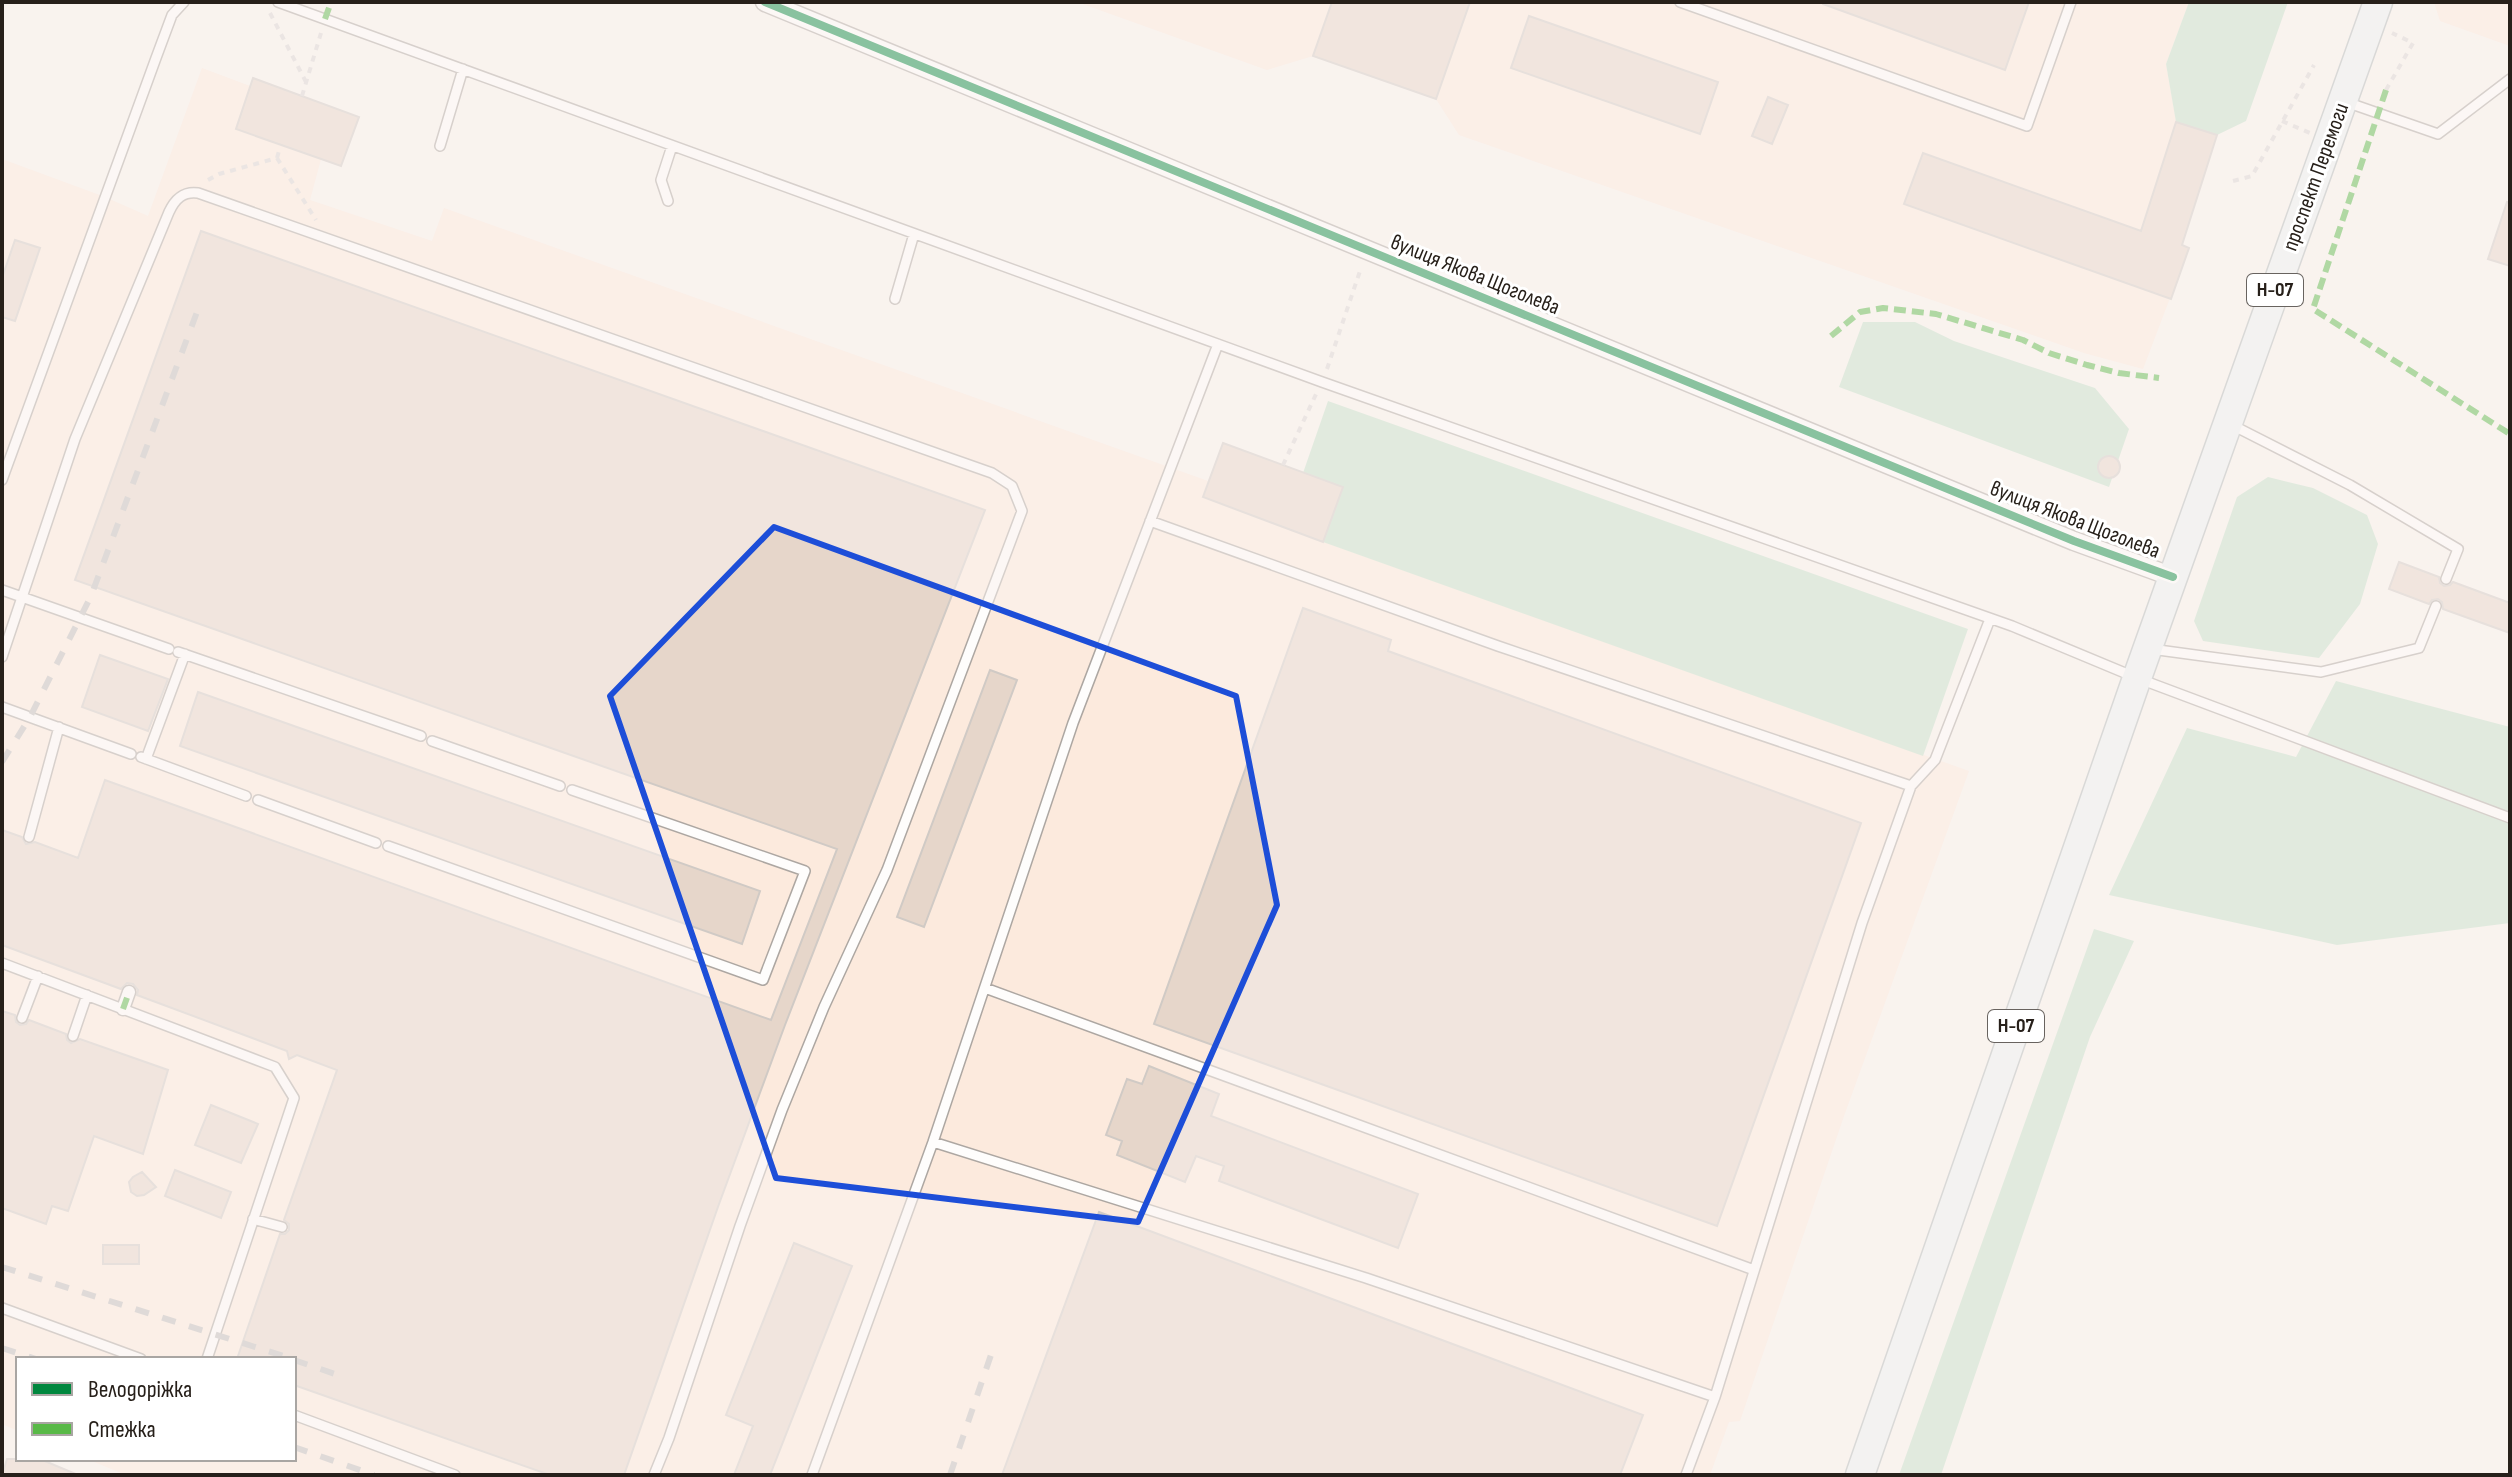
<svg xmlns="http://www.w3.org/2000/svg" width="2512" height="1477" font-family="'Sofia Sans Condensed',sans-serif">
  <rect width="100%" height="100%" fill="#f9f3ee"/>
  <!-- built -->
  <path fill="#fceadd" d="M1077,2H2189L2166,64L2176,121L2217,135L2182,245L2189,248L2143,369L2084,353L1459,135L1436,99L1313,56L1267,70Z
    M2434,2H2510V46L2440,21Z
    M202,68L250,86L236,129L321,159L310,200L432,241L444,208L1208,481L1223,443L1343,487L1324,542L1969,771L1844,1116L1740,1421L1729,1422L1710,1475H126L87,1459H294V1359H18V1431L2,1424V159L105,197L148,216Z"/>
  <!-- green -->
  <path fill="#c4e1cb" d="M2189,2H2288L2246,121L2217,135L2176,122L2166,64Z
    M1863,322H1915L1954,341L2095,388L2129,429L2109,487L1839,387Z
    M1328,401L1968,629L1923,756L1323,542L1343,488L1303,473Z
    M2268,477L2313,488L2367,515L2378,544L2360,604L2319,658L2203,641L2194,621L2237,497Z
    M2336,681L2510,727V923L2337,945L2109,895L2187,728L2296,757Z
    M2094,929L2134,941L2090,1037L1941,1475H1899Z"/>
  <!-- building -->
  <path fill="#e6d6ca" stroke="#d0cac5" stroke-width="2" d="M1332,2H1470L1436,99L1313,56Z
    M1823,2H2029L2005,70L1823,4Z
    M1529,16L1718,82L1700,134L1511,68Z
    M253,78L359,117L341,166L236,129Z
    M1768,97L1788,105L1772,144L1752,136Z
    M2176,122L2217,135L2182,245L2189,248L2171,299L1904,204L1923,153L2141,231Z
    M2507,202L2510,203V266L2488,259Z
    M201,231L985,510L785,1025L719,1204L624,1475H550L294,1385V1359H237L280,1234H285L289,1230V1224L284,1220L337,1070L297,1055L289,1059L287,1051L137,995L138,990L133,984L127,983L121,989L2,945V830L22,837L26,844L35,842L78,858L105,780L771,1020L837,849L75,580Z
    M15,240L40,248L15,321L2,317V278Z
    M1223,443L1343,487L1323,542L1203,497Z
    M2098 467a11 11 0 1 1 22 0a11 11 0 1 1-22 0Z
    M2399,562L2439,577L2440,583L2444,586L2450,585L2453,582L2510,603V633L2443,609L2442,602L2438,599L2432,600L2429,604L2389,589Z
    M1303,608L1391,640L1388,651L1861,823L1717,1226L1154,1024Z
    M100,655L168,679L148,731L82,707Z
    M990,670L1017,680L924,927L897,917Z
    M198,692L760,891L742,944L180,746Z
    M2,1011L15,1015L16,1022L20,1025L26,1024L29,1020L66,1034L67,1040L71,1043L80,1039L168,1070L143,1154L94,1136L68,1211L52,1206L46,1224L2,1208Z
    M1149,1066L1219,1094L1211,1116L1418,1194L1398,1248L1219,1181L1224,1166L1196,1156L1185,1182L1117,1155L1122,1141L1106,1135L1127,1079L1142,1084Z
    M211,1105L258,1124L241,1163L195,1145Z
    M175,1170L231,1192L221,1218L165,1196Z
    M142,1172L156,1187L144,1195L137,1196L131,1192L129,1182L133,1177Z
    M1099,1212L1643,1415L1620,1475H1002Z
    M794,1243L852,1266L770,1475H734L753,1426L726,1415Z
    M103,1245H139V1264H103Z
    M7,1459H40L78,1475H2Z"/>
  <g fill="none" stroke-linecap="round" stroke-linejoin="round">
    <!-- service casing -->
    <g stroke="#ada7a2" stroke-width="12">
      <path id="service" d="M278,2L1322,382L2012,626L2137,678L2510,818
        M1680,2L2027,126L2071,2
        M2346,102L2438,134L2510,79
        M440,146L463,69
        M668,201L661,180L672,146
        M895,299L914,234
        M2230,424L2350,485L2458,549L2446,579
        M2,480L156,58L172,15L184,2
        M1150,521L1498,646L1911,786
        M2,590L169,649
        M2151,649L2321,672L2419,648L2436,606
        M178,652L421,736
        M2,657L75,439L169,212C175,199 183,191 198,193L992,473L1012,486L1022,511L887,870L824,1007L782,1110L740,1226L669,1438L654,1475
        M2,707L131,754
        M432,741L560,786
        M141,757L246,796
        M146,759L185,654
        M258,800L376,843
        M29,837L59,727
        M388,846L763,980L805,871L572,790
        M2,963L275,1067L294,1098L207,1359
        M985,988L1754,1270
        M22,1018L38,976
        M73,1036L87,995
        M933,1142L1366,1278L1715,1397
        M253,1219L282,1227
        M2,1308L141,1359
        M294,1415L455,1475
        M812,1475L933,1142L1073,723L1218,344
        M1686,1475L1715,1397L1862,923L1911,786L1935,760L1990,619"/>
    </g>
    <!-- pedestrian casing -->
    <g stroke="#ada7a2" stroke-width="15">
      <path id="pedestrian" d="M123,1009L129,992"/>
    </g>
    <!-- minor casing -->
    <g stroke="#ada7a2" stroke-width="21">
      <path id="minor" d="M765,2L2074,541L2173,577"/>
    </g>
    <!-- primary casing -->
    <g stroke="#b2babb" stroke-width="31">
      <path id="primary" d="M1860,1475L2137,678L2378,2"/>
    </g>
    <!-- path -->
    <path stroke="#d9d6d4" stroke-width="4" stroke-dasharray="6 6" stroke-linecap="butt" d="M270,13L306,82
      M2386,90L2413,43L2392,33
      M302,96L321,33
      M2282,121L2310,133
      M277,158L316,220
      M277,158L280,147
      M208,180L219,174L277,158
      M2233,181L2252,176L2314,65
      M1327,369L1361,268
      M1283,465L1317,392"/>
    <!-- service -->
    <use href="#service" stroke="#fefdfc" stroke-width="9"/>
    <!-- pedestrian -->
    <use href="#pedestrian" stroke="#fefdfc" stroke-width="12"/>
    <!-- minor -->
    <use href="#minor" stroke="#fefdfc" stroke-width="18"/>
    <!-- primary -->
    <use href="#primary" stroke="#ebf1f3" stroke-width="28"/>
    <!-- rail -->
    <path stroke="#bfbdbc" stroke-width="6" stroke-dasharray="14 14" stroke-linecap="butt" d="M2,762L30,717L91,596L200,304
      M2,1267L293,1359
      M2,1348L36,1359
      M294,1360L338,1375
      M294,1447L374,1475
      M950,1475L993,1349"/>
    <!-- quiet -->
    <path stroke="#58b947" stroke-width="6" stroke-dasharray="12 6" stroke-linecap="butt" d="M325,19L331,2
      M2386,90L2313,309L2510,434
      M1831,336L1860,312L1883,308L1936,314L2023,340L2049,353L2087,365L2119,373L2159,378
      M123,1009L129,992"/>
    <!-- cycleway casing -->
    <g stroke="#fff" stroke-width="13">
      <path id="cycleway" d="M765,2L2074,541L2173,577"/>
    </g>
    <!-- cycleway -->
    <use href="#cycleway" stroke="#00873e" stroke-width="8"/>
  </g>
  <!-- marked area -->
  <path d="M0 0H2512V1477H0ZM774,527L1236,696L1277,905L1138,1222L776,1178L610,696Z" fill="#f9f3ee" fill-opacity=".55" fill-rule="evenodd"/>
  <path fill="none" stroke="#1d4ed8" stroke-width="6" stroke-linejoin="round" d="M774,527L1236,696L1277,905L1138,1222L776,1178L610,696Z"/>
  <g text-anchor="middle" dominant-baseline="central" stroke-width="6" stroke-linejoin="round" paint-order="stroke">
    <!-- shield labels -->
    <g fill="#fff" stroke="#68635f" stroke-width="2">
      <rect x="2247" y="274" width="56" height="32" rx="6"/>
      <rect x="1988" y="1010" width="56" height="32" rx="6"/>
    </g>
    <g font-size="20" font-weight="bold" fill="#27201a">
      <text x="2275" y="290">Н-07</text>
      <text x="2016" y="1026">Н-07</text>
    </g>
    <!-- street labels -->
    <g font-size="22" fill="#27201a" stroke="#fff">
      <text transform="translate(2316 177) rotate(-70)">проспект Перемоги</text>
      <text transform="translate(1475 275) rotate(22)">вулиця Якова Щоголева</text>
      <text transform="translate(2075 520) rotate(21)">вулиця Якова Щоголева</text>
    </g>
  </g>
  <!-- border -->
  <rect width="2512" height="1477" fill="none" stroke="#27201a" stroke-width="8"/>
  <!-- legend -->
  <rect x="16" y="1357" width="280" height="104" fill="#ffffff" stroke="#a9a6a3" stroke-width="2"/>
  <rect x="32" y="1383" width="40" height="12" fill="#00873e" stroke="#a9a6a3" stroke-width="2"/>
  <text x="88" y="1397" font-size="24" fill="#27201a">Велодоріжка</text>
  <rect x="32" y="1423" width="40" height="12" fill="#58b947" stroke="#a9a6a3" stroke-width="2"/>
  <text x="88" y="1437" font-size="24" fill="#27201a">Стежка</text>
</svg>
